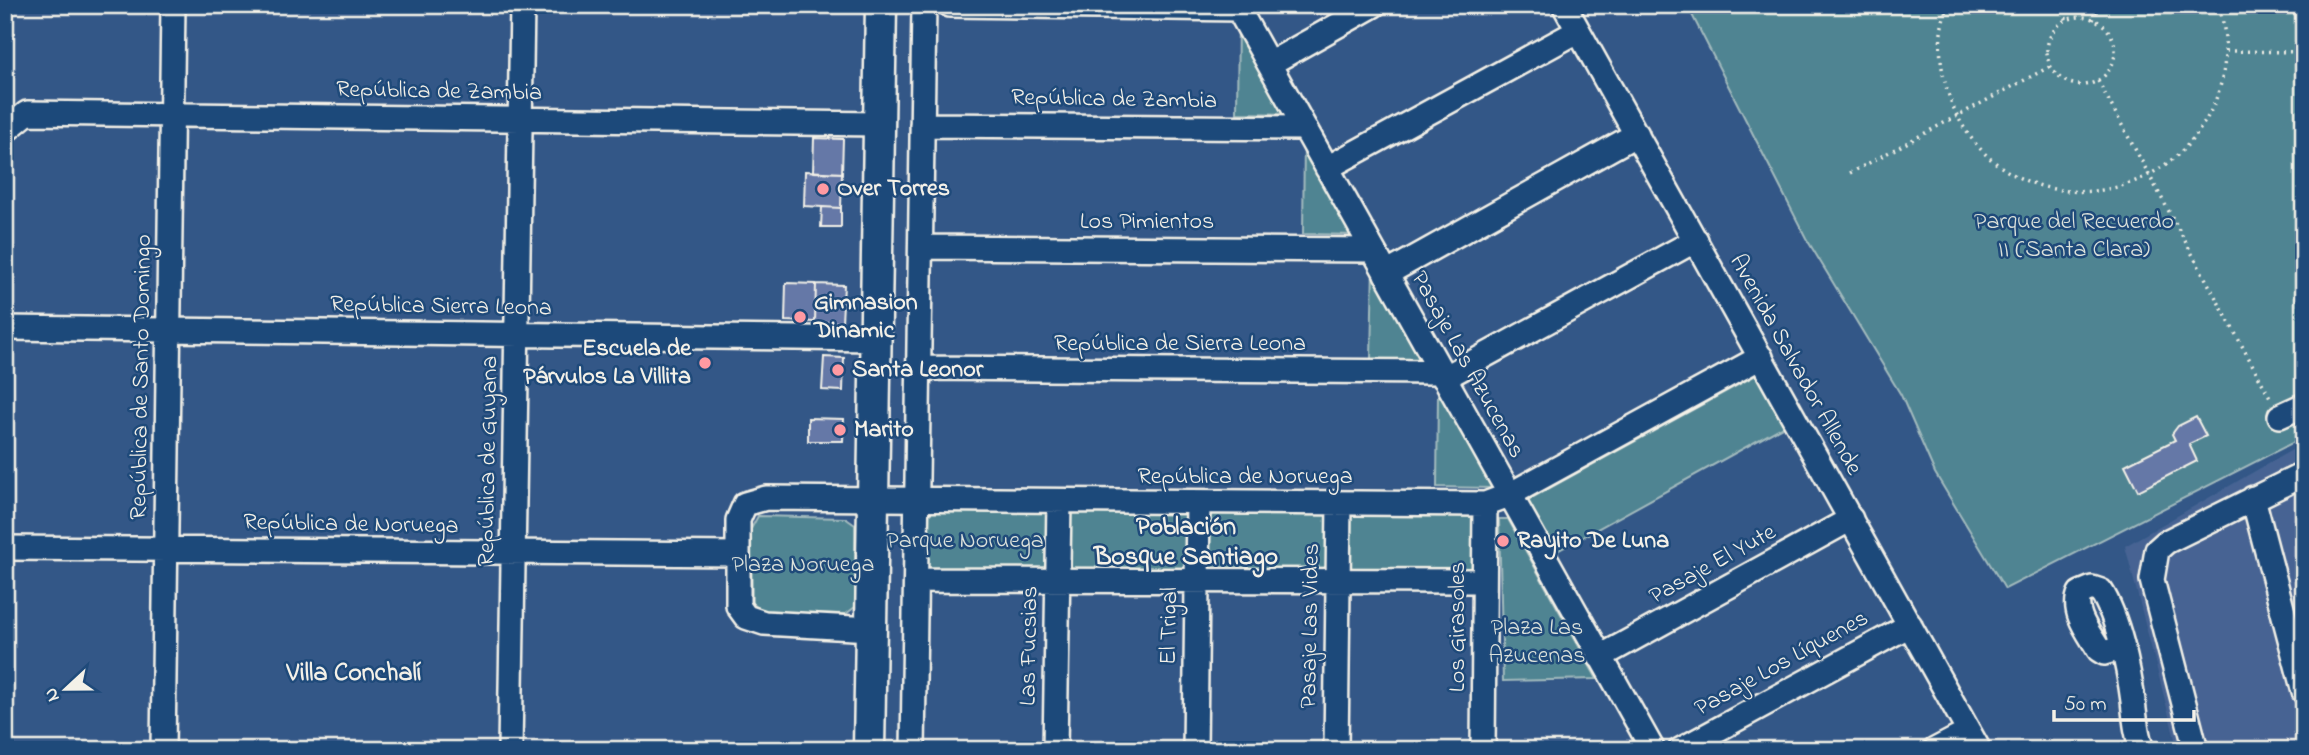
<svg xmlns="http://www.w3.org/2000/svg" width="2309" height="755" font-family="'Indie Flower',sans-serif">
  <rect width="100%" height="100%" fill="#335787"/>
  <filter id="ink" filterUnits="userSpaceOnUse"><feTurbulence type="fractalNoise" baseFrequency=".0143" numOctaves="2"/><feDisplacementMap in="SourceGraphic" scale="14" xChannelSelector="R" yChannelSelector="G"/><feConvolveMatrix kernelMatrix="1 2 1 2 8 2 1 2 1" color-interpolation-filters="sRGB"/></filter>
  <g filter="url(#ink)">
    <!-- built -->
    <path fill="#466493" d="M2304,443V750H2178L2125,546Z"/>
    <!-- green -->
    <path fill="#508492" stroke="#a2babd" stroke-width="2" d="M1687,5H2304V437L2005,589L1935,473L1901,395L1806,238Z
      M1238,17L1293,114L1237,113Z
      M1304,138L1359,235L1303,234Z
      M1373,264L1427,360L1371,359Z
      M1756,375L1784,426L1552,554L1524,502Z
      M1438,392L1493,488L1437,487Z
      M927,507L1479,509L1477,576L927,574Z
      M758,516L845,518L855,525V607L846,614L763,612L752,603L751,529Z
      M1499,519H1508L1597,679L1503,681Z"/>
    <!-- building -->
    <path fill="#6578a7" stroke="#f4f1e8" stroke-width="2" d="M814,138L843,139L842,173L813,172Z
      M805,171L842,173L841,208L804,206Z
      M822,207L841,208V227H821Z
      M786,283L816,284L815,322L785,321Z
      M816,284L844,285L842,322H815Z
      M824,357L844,358L843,391L822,390Z
      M2196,417L2206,436L2189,444L2197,461L2138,491L2125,465L2175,440L2172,434L2178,426Z
      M808,418L844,419L843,441H808Z"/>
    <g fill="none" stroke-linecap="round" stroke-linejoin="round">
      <!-- minor casing -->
      <g stroke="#f4f1e8" stroke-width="28">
        <path id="minor" d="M950,5L1239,9
          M1236,5L1653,750
          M1564,5L1979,750
          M1269,64L1374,5
          M922,125L1305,128
          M5,131L27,113L879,124
          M1327,168L1578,31
          M921,247L1373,250
          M1386,274L1637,134
          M5,328L876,339
          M919,368L1440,372
          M1444,378L1696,240
          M2280,416L2304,405
          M2253,498L2304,692
          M5,548L738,554
          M916,580L1484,581
          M871,629L764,623L746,617L738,606V520L745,504L766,498L1485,504L1509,495L1761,357
          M2121,648L2104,653L2099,650C2090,634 2071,612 2080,593L2092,588L2101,591C2118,617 2129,670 2133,701C2135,719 2136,733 2142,750
          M1600,657L1851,519
          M163,750L173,5
          M510,750L522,5
          M913,750L924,5
          M1055,750L1059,502
          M1195,750L1198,502
          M1336,750L1339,503
          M1483,750L1485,504
          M1680,750L1910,625
          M1935,750L1969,732
          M2196,750L2152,580L2157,550L2166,542L2304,474"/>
      </g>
      <!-- major casing -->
      <g stroke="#f4f1e8" stroke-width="35">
        <path id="major" d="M869,750L881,5"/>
      </g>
      <!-- path -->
      <path stroke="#f4f1e8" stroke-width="3.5" stroke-dasharray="2 5" stroke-linecap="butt" d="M1948,5C1935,36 1940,74 1952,104C2001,225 2169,218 2216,99C2227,70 2229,35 2218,5
        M2059,5L2067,20
        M2047 51a34 34 0 1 1 68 0a34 34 0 1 1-68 0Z
        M2093,20L2099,5
        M2226,51L2304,52
        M2098,81L2271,399
        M1850,173L2051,66"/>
      <!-- minor -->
      <use href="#minor" stroke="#1f4a7a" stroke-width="23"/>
      <!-- major -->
      <use href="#major" stroke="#1f4a7a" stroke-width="30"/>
    </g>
  </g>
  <!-- markers -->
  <g fill="#ff9aa2" stroke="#1f4a7a" stroke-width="2.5">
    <circle cx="823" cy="189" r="7"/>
    <circle cx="800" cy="317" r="7"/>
    <circle cx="705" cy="363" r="7"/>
    <circle cx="838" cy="370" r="7"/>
    <circle cx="840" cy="430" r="7"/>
    <circle cx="1503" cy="541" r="7"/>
  </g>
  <g text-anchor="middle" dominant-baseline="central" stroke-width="5" stroke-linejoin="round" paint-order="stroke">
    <!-- street labels -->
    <g font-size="24" fill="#f4f1e8" stroke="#1f4a7a">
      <text transform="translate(439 92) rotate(1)">República de Zambia</text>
      <text transform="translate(1114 100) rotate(1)">República de Zambia</text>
      <text x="1147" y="222">Los Pimientos</text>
      <text transform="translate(441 307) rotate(1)">República Sierra Leona</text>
      <text x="1180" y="344">República de Sierra Leona</text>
      <text transform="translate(1467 365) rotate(61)">Pasaje Las Azucenas</text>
      <text transform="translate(1795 365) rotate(61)">Avenida Salvador Allende</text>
      <text transform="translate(142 377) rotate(-89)">República de Santo Domingo</text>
      <text transform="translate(489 461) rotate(-89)">República de Guyana</text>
      <text x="1245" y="477">República de Noruega</text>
      <text transform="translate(351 525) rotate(1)">República de Noruega</text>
      <text transform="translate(1713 565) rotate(-29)">Pasaje El Yute</text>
      <text transform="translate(1170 626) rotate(-89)">El Trigal</text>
      <text transform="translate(1311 626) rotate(-89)">Pasaje Las Vides</text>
      <text transform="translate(1458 627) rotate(-90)">Los Girasoles</text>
      <text transform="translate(1030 646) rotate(-89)">Las Fucsias</text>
      <text transform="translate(1782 664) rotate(-29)">Pasaje Los Líquenes</text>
    </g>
    <!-- poi labels -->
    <g font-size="24" font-weight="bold" fill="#f4f1e8" stroke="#1f4a7a" text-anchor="start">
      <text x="837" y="189">Over Torres</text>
      <text x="814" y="303">Gimnasion<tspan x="814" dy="28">Dinamic</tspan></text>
      <text x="691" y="349" text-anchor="end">Escuela de<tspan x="691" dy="28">Párvulos La Villita</tspan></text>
      <text x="852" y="370">Santa Leonor</text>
      <text x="854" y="430">Marito</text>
      <text x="1517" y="541">Rayito De Luna</text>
    </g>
    <!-- park labels -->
    <g font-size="24" fill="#dbe1db" stroke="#1f4a7a">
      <text x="2074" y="222">Parque del Recuerdo<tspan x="2074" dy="28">II (Santa Clara)</tspan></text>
      <text x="965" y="541">Parque Noruega</text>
      <text x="803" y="565">Plaza Noruega</text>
      <text x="1537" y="628">Plaza Las<tspan x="1537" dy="28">Azucenas</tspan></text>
    </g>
    <!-- neighbourhood labels -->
    <g font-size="26" font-weight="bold" fill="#f4f1e8" stroke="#1f4a7a">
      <text x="1186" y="528">Población<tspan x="1186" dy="30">Bosque Santiago</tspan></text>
      <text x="354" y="674">Villa Conchalí</text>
    </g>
  </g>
  <!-- margin -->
  <rect width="2309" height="755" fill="none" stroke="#1f4a7a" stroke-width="28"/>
  <rect x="14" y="14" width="2281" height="727" fill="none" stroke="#f4f1e8" stroke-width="2.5" filter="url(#ink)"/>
  <!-- north arrow -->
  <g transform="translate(66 689) rotate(248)" stroke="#1f4a7a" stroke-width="5" paint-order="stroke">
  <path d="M0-5L12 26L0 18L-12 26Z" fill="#f4f1e8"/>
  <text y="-10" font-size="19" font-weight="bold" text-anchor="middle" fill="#f4f1e8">N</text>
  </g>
  <!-- scale -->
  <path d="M2054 710v10h140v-10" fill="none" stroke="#f4f1e8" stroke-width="3.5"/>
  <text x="2064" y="710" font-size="21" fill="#f4f1e8" stroke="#1f4a7a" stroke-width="5" paint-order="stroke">50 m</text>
</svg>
